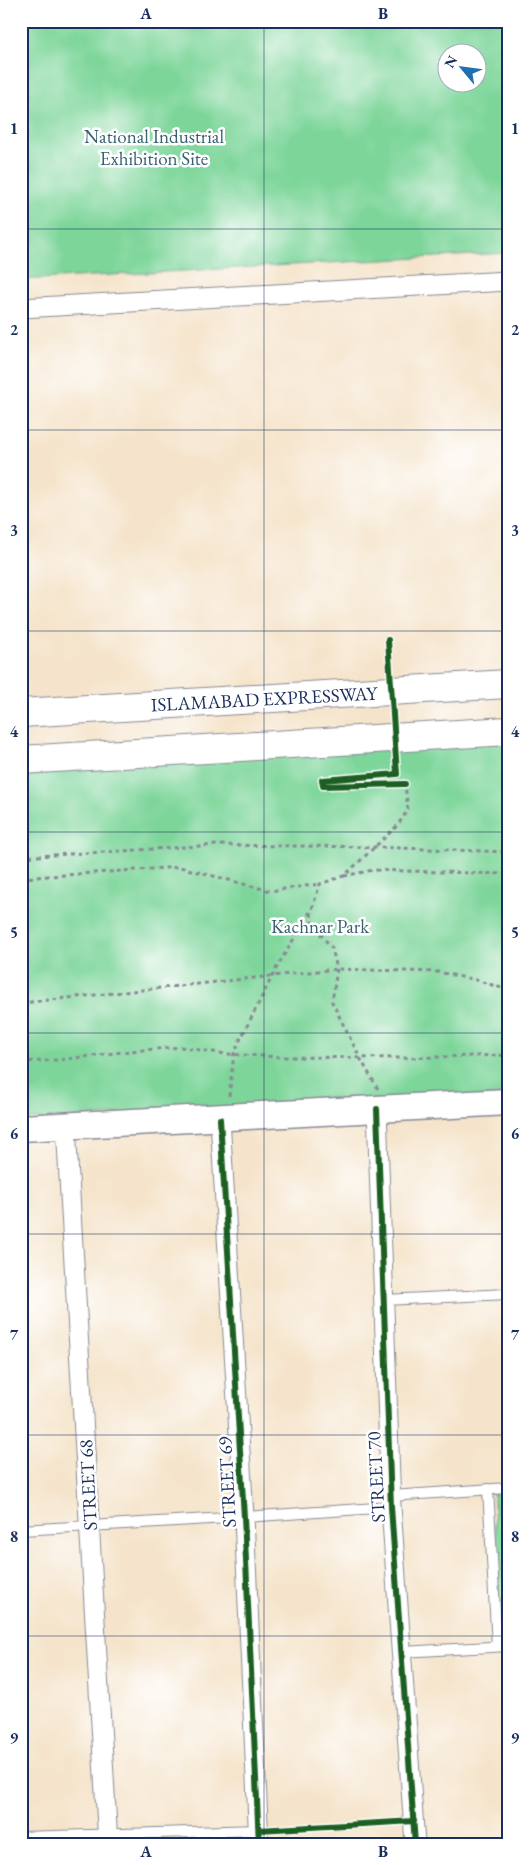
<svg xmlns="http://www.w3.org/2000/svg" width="529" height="1865" font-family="'EB Garamond',serif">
  <rect width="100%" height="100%" fill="#fff"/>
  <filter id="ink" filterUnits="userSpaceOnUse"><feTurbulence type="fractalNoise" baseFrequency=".02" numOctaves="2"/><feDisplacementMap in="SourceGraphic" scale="10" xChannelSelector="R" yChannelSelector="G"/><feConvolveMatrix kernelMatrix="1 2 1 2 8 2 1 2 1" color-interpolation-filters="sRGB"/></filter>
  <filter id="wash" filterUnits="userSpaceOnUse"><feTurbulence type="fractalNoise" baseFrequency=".0096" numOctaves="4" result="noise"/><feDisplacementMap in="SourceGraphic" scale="20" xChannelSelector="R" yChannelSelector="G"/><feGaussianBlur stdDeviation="1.12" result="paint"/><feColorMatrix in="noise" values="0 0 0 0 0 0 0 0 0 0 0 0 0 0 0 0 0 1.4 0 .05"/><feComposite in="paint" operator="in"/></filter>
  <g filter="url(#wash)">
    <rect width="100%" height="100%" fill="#f5e4cb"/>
    <!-- green -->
    <path fill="#7dd59a" stroke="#4c827c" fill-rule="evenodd" d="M21,21H508V253L21,280ZM446,52H476V82H446Z
      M508,734V1095L21,1120V764Z
      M508,1491V1640H501L493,1492Z"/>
  </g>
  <g filter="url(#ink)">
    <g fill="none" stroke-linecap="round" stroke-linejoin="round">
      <!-- lane casing -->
      <g stroke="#888a94" stroke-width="12">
        <path id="lane" d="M384,1300L508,1294
          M488,1489L497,1646
          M391,1496L508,1488
          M21,1530L244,1517L391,1507
          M402,1652L508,1646
          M21,1837L259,1830"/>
      </g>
      <!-- street casing -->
      <g stroke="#888a94" stroke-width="21">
        <path id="street" d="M21,308L508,281
          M377,1109L391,1507L415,1844
          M220,1119L244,1517L259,1844
          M66,1126L108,1844"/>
      </g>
      <!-- secondary casing -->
      <g stroke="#888a94" stroke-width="29">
        <path id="secondary" d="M21,1128L508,1102"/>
      </g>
      <!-- highway casing -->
      <g stroke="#888a94" stroke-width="30">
        <path id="highway" d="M21,713L508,684
          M21,760L508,731"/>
      </g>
      <!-- path -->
      <path stroke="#888a94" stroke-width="3" stroke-dasharray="4 4" stroke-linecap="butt" d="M21,857L218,845L374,847L508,852
        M344,876L373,870L508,874
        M21,878L180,867L270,891L320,884
        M21,1003L337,969L438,972L476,980L508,990
        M21,1062L59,1060L130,1051L181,1047L226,1054L281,1057L403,1058L508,1055
        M378,1089L360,1058L332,1002L337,969L332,948L312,924L311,912L320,884L344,876L397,826L408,810L405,784
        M229,1096L234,1054L241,1038L278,965L310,912"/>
      <!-- lane -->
      <use href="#lane" stroke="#fff" stroke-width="10"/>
      <!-- street -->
      <use href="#street" stroke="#fff" stroke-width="19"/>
      <!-- secondary -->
      <use href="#secondary" stroke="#fff" stroke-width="26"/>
      <!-- highway -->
      <use href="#highway" stroke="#fff" stroke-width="28"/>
      <!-- cycleway casing -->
      <g stroke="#fff" stroke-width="9">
        <path id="cycleway" d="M388,640L397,774L322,780L323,786L405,784
          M377,1109L391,1507L415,1844
          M220,1119L244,1517L259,1844
          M259,1830L414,1821"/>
      </g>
      <!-- cycleway -->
      <use href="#cycleway" stroke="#1b5e20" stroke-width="6"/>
    </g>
  </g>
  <!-- grid -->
  <path fill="none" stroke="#1b2f5e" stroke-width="1" stroke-opacity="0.55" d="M264,21V1844M21,229H508M21,430H508M21,631H508M21,832H508M21,1033H508M21,1234H508M21,1435H508M21,1636H508"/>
  <g text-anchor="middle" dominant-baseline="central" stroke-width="5" stroke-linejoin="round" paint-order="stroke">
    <!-- park labels -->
    <g font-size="19" fill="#386170" stroke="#fff">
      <text x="154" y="136">National Industrial<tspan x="154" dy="22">Exhibition Site</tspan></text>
      <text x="320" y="926">Kachnar Park</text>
    </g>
    <!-- street labels -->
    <g font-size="19" fill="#1b2f5e" stroke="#fff">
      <text transform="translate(264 699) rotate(-3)">ISLAMABAD EXPRESSWAY</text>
      <text transform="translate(376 1477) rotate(-93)">STREET 70</text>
      <text transform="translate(227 1482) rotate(-93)">STREET 69</text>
      <text transform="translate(88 1485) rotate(-93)">STREET 68</text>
    </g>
  </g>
  <!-- margin -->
  <rect width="529" height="1865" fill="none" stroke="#fff" stroke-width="55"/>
  <!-- north arrow -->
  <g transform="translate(462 68) rotate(299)"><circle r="24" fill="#ffffff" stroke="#a4acbf"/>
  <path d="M0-4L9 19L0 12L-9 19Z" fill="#1f6fb2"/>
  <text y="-8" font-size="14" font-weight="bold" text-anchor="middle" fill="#1b2f5e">N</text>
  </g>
  <rect x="28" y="28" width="474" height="1810" fill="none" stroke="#1b2f5e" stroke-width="2"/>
  <g font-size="16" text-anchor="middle" font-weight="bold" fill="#1b2f5e">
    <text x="146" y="19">A</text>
    <text x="383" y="19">B</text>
    <text x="14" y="134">1</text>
    <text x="515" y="134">1</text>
    <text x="14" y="335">2</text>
    <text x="515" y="335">2</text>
    <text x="14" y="536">3</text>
    <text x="515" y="536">3</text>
    <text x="14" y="737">4</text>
    <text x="515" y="737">4</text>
    <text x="14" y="938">5</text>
    <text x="515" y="938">5</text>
    <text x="14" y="1139">6</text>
    <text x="515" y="1139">6</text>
    <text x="14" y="1340">7</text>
    <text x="515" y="1340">7</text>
    <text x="14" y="1542">8</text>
    <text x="515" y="1542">8</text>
    <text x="14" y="1743">9</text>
    <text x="515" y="1743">9</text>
    <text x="146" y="1857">A</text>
    <text x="383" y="1857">B</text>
  </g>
</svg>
